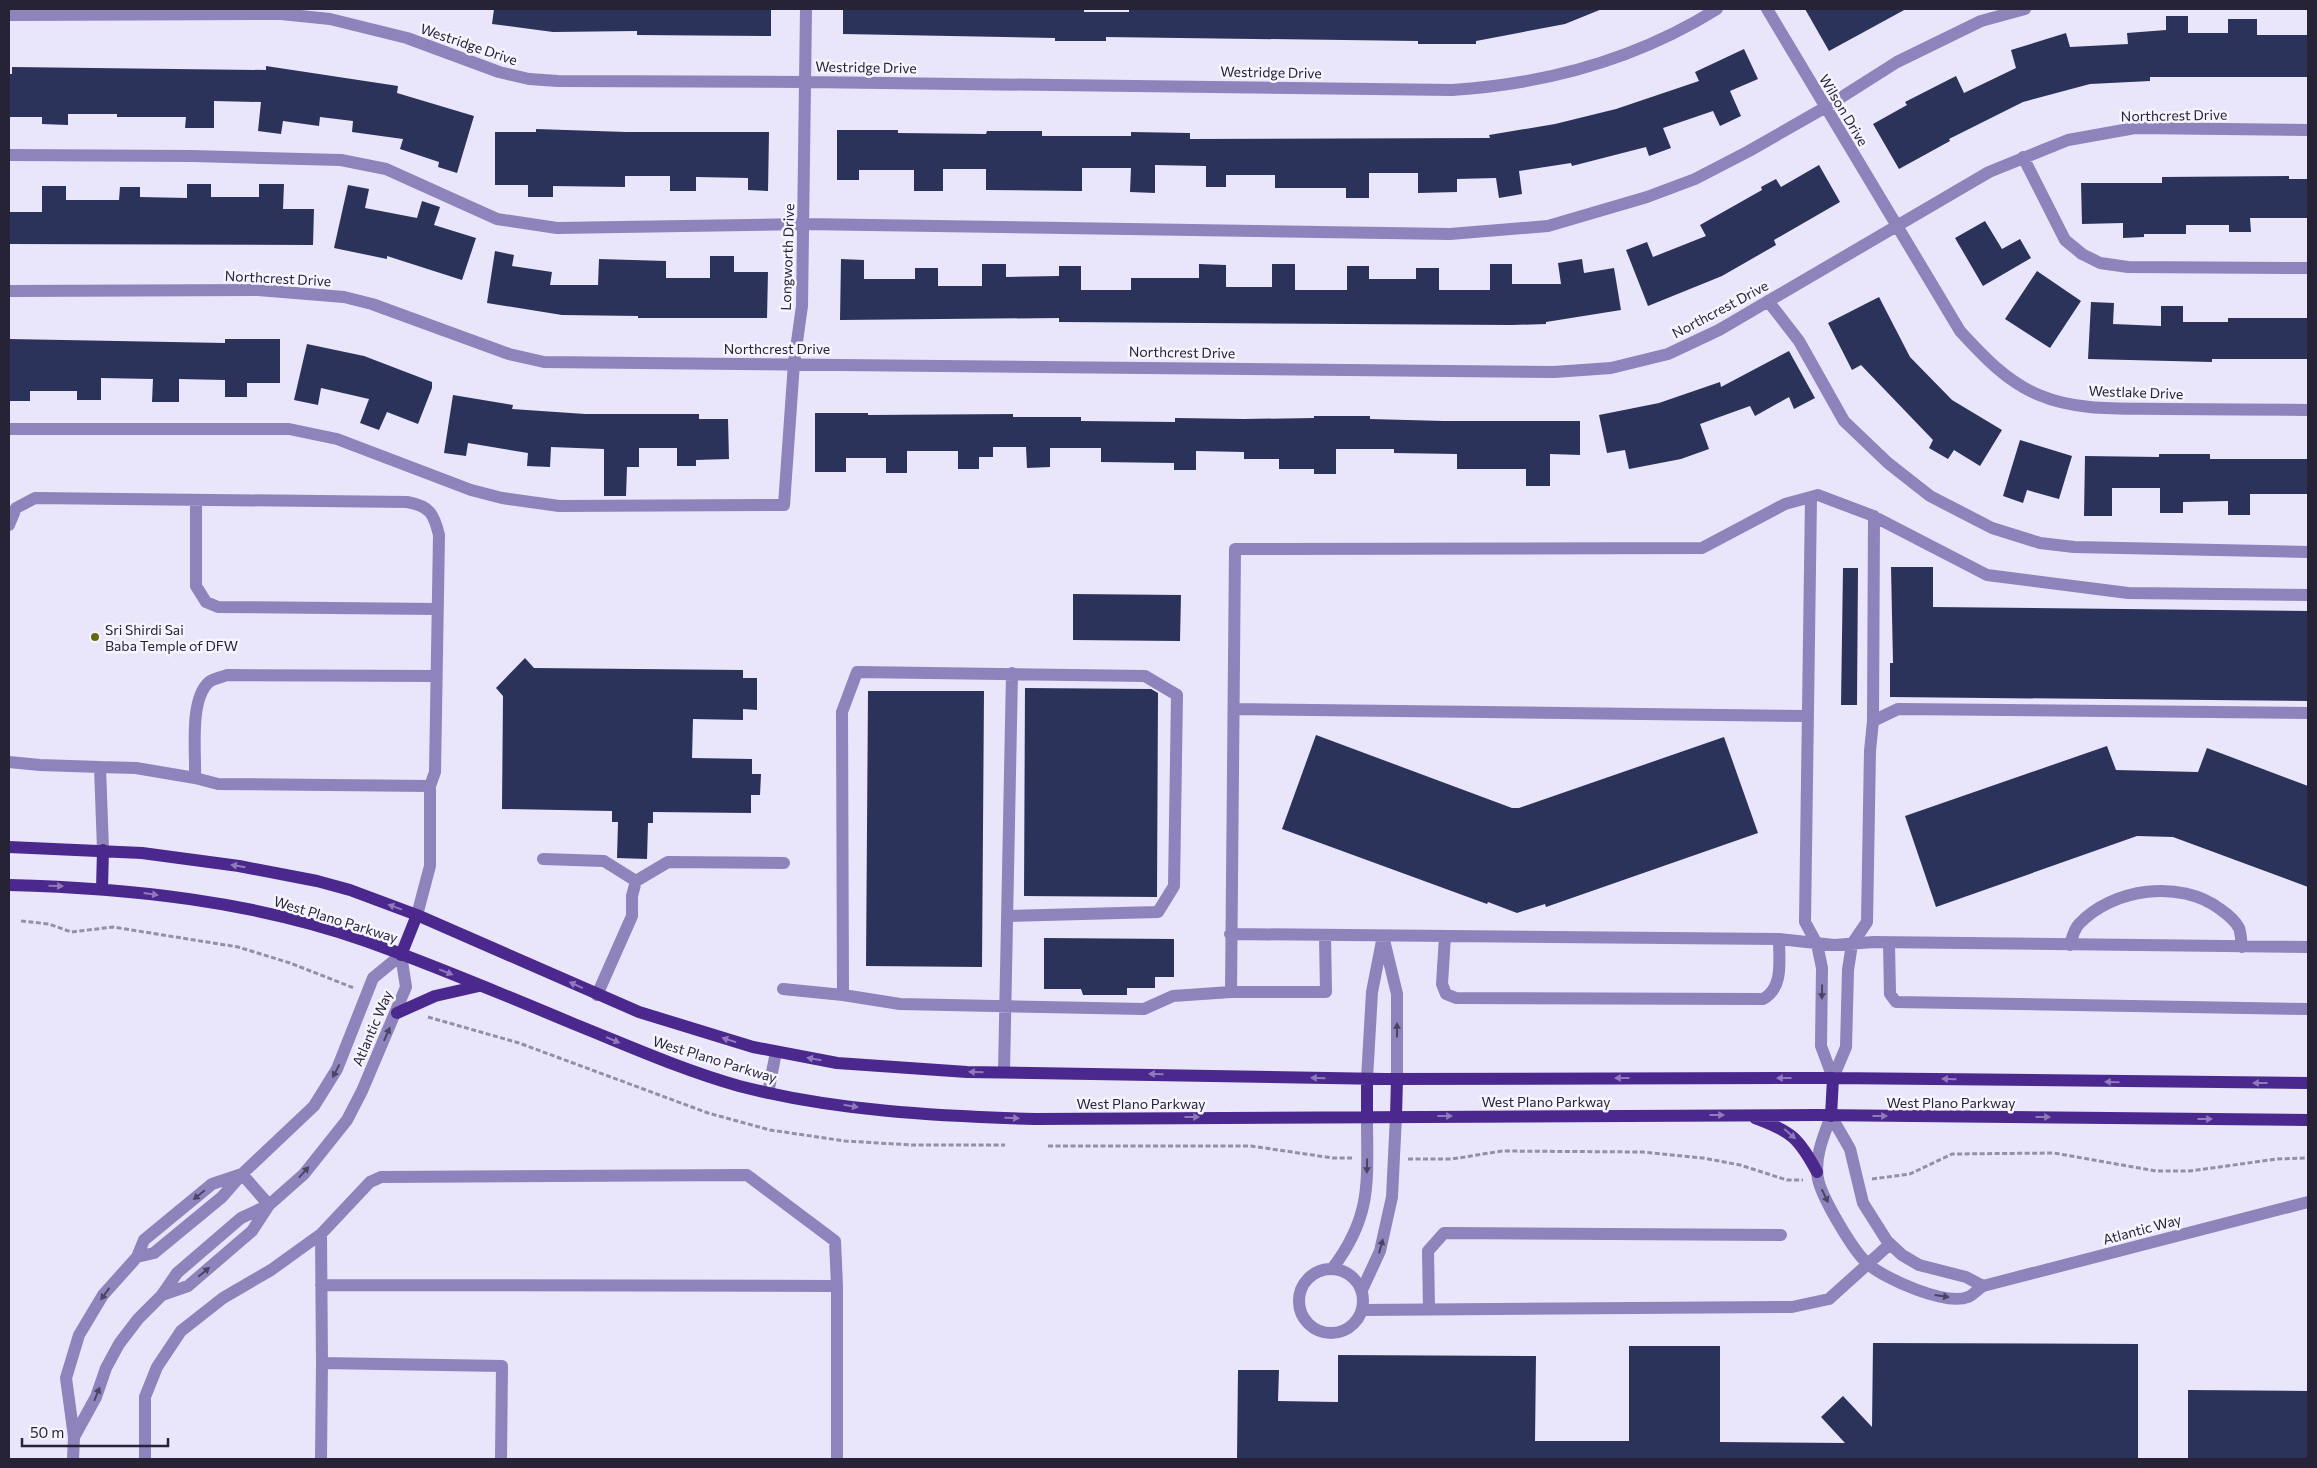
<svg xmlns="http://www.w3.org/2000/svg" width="2317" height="1468" font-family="Commissioner,sans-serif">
  <rect width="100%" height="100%" fill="#e9e5fa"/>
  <!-- building -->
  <path fill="#2b335b" d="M494,9H771V36L637,35V31L553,32L492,24Z
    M843,9H1084V12H1129V9H1602L1565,24L1476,41V44H1418V41L1106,37V41H1055V38L843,34Z
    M1805,9H1906L1829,51Z
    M2166,16H2188V33H2228V19H2257V35H2308V77H2150V81L2090,84L2023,102L1949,139L1950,141L1899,169L1873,124L1907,105L1905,102L1956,76L1964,93L2016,68L2011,50L2066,33L2070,47L2128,44L2127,33L2166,30Z
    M1744,49L1758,79L1730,91L1741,116L1720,126L1713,111L1663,128L1671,148L1649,156L1646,147L1572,166L1571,163L1519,171L1522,194L1499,198L1496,178L1457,179V192L1418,193V173H1369V198H1346V188H1275V175H1226V187H1206V166L1155,165V193L1130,192L1131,168H1082V191L986,190V169H943V191H914V170H859V180H837V130H898V133L986,134L987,131H1042V136H1131V132L1190,133V139L1490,138L1489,135L1555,124L1616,109L1699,81L1695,72Z
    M266,66L398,86L397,93L474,116L457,173L438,167L439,162L400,149L403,139L352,132L353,121L320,117L319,126L283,121L281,134L258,131L261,102L214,101V128H185L186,117H117V114H68V125L42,124V117H9V74H12V67L266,70Z
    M536,129L626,132H769L768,191L748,190V178L696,177V191H670V176H625V187L553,186V197H528V185H495V132H536Z
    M1819,165L1840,202L1774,240L1776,245L1722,276L1648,306L1626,250L1647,242L1653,257L1706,236L1700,225L1762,190L1761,187L1776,179L1781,187Z
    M2289,176V179H2308V218H2250L2251,232H2229V225H2186V234H2144V237L2123,238V223L2082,224L2081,183H2162V177Z
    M187,184H211V197H259V184H284L283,209H314L313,245L9,244V212H42V186H66V200H119L120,187H140V197L187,198Z
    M348,185L369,189L365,208L417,218L422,201L440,207L434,225L476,238L462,280L387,256V259L334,248Z
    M1985,221L2002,249L2020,239L2031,258L1983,286L1955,238Z
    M495,251L514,255L512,266L552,272L550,285H598L599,259L666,261V278H710V256H734V272H768L767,318H638V316L562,315L487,303Z
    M841,259L864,260V279H915V268H938V286H982V264H1006V277L1059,276V266H1081V290H1131V278H1199V264L1226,265V287H1272V264H1295V290H1347V266H1369V279H1416V268H1439V290H1490V264H1512V284H1561L1558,263L1582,259L1584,273L1614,268L1621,310L1546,322V324L1512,325L1059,322V318L840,320Z
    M2037,271L2081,301L2050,348L2005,319Z
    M1879,297L1910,357L1952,400L2002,430L1980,466L1954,450L1948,459L1929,448L1933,440L1861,365L1852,370L1828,323Z
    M2091,302L2114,303L2113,324L2161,326V306H2183V322H2228V318H2308V359H2212V362L2088,359Z
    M9,339L225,343V339H280V383H247V397H225V380L179,379V402H152L153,379L101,378V400H77V391H30V401H9Z
    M307,344L364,356L432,382V388L418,424L387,412L379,430L360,423L369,399L321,388L318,405L294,400Z
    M1789,351L1815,398L1794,409L1789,397L1755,416L1750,406L1700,424L1709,449L1681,459L1629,469L1625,450L1607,453L1599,415L1659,403L1720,382L1721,387Z
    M453,395L513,405L512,409L585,414H699V419H728L729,459L696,460V466H677V448H639V467H627L626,496H604V449L551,447L550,467L527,466L528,453L468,443L466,456L444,453Z
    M815,413H868V415L1013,414V417H1081V421L1175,422V418L1244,419L1314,418V416H1370V419L1444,421H1580V455L1550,454V486H1526V469H1457V454L1394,453V449H1336V474H1314V469H1279V459H1244V452L1196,451V470H1174V463L1101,462V448H1050V467L1027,468L1026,447H993V457H979V469H958V451H907V473H886V458H846V472H815Z
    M2020,440L2072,456L2059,499L2027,490L2023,503L2003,496Z
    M2159,454H2210V459H2308V494H2250V515H2228V501L2183,502V513H2160V488H2112V516H2084L2085,456L2159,457Z
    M1891,567H1933V607L2308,611V701L1890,697V663H1893Z
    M1843,568H1858L1857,705H1841Z
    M1073,594L1181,595L1180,641L1073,640Z
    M525,658L534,668L743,670V678H757V710L743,709V720L693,719L692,758L752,759V774H761L760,795H751V813L653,812V823H648L647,859L617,858L618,822H612V811L502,809L503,696L496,688Z
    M1025,688L1151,689L1158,693L1157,897L1024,896Z
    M868,691H984L982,967L866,966Z
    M1316,735L1512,808H1519L1724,737L1758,833L1546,907L1545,904L1517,913L1488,902L1487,904L1282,829Z
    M2107,746L2116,770L2198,772L2207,748L2308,786V887L2173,837L2137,836L1936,907L1905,816Z
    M1044,938L1174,939V977H1155V988H1127V995H1083L1081,989H1044Z
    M1873,1343L2138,1344V1459H1237L1238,1370H1279L1278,1401L1338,1402V1355L1536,1356L1535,1441H1629V1346H1720V1442L1845,1443L1821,1417L1843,1396L1872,1427Z
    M2188,1390L2308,1391V1459H2188Z"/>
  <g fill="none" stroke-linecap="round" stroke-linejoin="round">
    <!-- path -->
    <path stroke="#9490a4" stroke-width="3" stroke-dasharray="5 2.5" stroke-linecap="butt" d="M21,921L49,924L71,932L113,927L238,947L290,963L354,988
      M428,1017L519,1043L708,1113L770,1130L845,1141L912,1145H1005
      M1048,1146H1251L1333,1158H1352
      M1408,1159H1452L1502,1151L1642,1152L1703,1158L1740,1165L1787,1180H1803
      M1872,1179L1910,1174L1952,1154L2054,1153L2156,1171H2190L2277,1159L2308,1158"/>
    <!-- minor -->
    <path stroke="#8f83bb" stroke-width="12" d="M1767,9L1960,331C1983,356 2007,382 2039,395C2079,412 2125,408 2167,409C2214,409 2261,410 2308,410
      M9,15L281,14L330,19L407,38L499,72L529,79L558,81L806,82L1452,90C1545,84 1637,59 1717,9
      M9,155L192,156L341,160L386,169L497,219L557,228L804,224L1450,234L1548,226L1647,197L1695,179L1749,151L1826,107L1897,62L1981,21L2025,9
      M2023,157L2065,240L2082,254L2100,263L2128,267L2308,268
      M9,291L258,290L344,297L372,304L509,354L544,362L1554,372L1611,368L1668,354L1719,330L1989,172L2068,140L2135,128L2308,130
      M1768,301L1799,341L1844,421L1888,463L1930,496L1992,528L2040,543L2074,547L2308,552
      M9,429H289L337,439L471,490L502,498L559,506L784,505L794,363L802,306L806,9
      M1811,497L1805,922L1817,944L1822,968L1821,1046L1833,1078
      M196,500V586L206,602L218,607L437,609
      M9,525L16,508L35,498L407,502C430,506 434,514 439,535L435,772L430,786V866L417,915
      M1234,709L1808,716
      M1873,721L1874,516
      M9,762L40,765L100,767L103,850
      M100,767L136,768L195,778
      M430,786L218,784L195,778C196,752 189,700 209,682C213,679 222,677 227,675L436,676
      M543,859L604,861L636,881
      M1230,934L1779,939L1834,945L1874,942L2308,947
      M1383,936L1397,994V1079
      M1445,936L1442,984L1446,994L1456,998L1763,999C1784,988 1779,960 1779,939
      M1889,943L1890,994L1896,1002L2308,1009
      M2070,945C2072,938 2074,929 2079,924C2113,888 2180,879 2220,909C2227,914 2235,920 2239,928C2241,933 2241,941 2242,947
      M783,989L843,995L842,712L857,672L1145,676L1177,695L1174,886L1158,912L1007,916
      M1231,992H1326L1325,935
      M597,995L632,916V896L636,881L668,862L784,863
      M843,995L900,1004L1144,1009L1173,996L1231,992L1235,549L1702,548L1785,504L1818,495L1871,515L1987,575L2128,593L2308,595
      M1004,1072L1012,673
      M1833,1078L1846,1047L1848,970L1852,944L1867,922L1870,751L1873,721L1898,709L2308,713
      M1367,1079L1372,992L1382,941
      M768,1093L776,1052
      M1831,1116C1824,1135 1814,1157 1818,1179C1822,1198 1853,1251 1868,1264C1885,1279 1946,1306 1968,1297C1973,1295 1978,1289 1983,1286L2308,1202
      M1831,1116L1850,1149L1863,1203L1887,1241L1902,1255L1919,1265L1966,1277L1983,1286
      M242,1174L269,1205
      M137,1257L154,1253L222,1197L242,1174L314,1106L337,1069L373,978L401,955
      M1299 1301a32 32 0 1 1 64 0a32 32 0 1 1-64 0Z
      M1332,1269C1373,1215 1367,1181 1367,1117
      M321,1285L837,1286L835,1241L747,1175L381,1177L370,1182L321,1234L322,1363L502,1366L501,1459
      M837,1286V1459
      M1362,1290L1380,1251L1392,1197L1396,1116
      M162,1295L188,1286L252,1231L269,1205
      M1429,1309L1428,1251L1444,1233L1781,1235
      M1363,1310L1792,1307L1829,1299L1890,1244
      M74,1437L96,1397L106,1368L119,1344L138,1319L162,1295L177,1273L241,1218L269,1205L304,1174L347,1120L362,1091L406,987L401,955
      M73,1459L74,1437L66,1378L79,1335L103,1295L137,1257L144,1240L212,1184L242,1174
      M145,1459V1397L157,1367L181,1331L223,1298L271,1270L321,1234
      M321,1459L322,1363"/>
    <!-- major -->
    <path stroke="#4b288d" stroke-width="12" d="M9,847L142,853L239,866L317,881L350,890L417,915L639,1012L753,1047L837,1063L967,1072L1385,1079L1833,1078L2308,1083
      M9,885C129,888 252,901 366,941C436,966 505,995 574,1024C629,1046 682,1070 739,1086C836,1111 936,1116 1035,1119L1816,1115L2308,1120
      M102,889L103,850
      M401,955L417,915
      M397,1013L435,996L479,986
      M1367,1079V1117
      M1396,1116L1397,1079
      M1831,1116L1833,1078
      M1755,1118C1791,1131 1799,1138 1817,1172"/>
  </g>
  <!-- one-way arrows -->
  <defs><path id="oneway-solid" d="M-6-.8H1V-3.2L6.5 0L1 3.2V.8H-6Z" transform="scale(1.25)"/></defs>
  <g fill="#8f7abb">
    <use href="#oneway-solid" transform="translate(238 866) rotate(-171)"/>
    <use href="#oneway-solid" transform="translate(56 886) rotate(2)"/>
    <use href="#oneway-solid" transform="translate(151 894) rotate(8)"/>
    <use href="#oneway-solid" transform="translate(395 907) rotate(-160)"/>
    <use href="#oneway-solid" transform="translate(446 972) rotate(21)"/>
    <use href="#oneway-solid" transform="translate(576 985) rotate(-156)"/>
    <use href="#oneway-solid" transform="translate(613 1040) rotate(23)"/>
    <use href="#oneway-solid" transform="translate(729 1040) rotate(-163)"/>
    <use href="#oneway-solid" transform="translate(814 1059) rotate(-170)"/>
    <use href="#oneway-solid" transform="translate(976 1072) rotate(-179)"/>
    <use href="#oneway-solid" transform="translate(1156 1074) rotate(-179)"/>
    <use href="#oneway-solid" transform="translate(1318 1078) rotate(-179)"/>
    <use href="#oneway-solid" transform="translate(1622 1078) rotate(180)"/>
    <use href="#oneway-solid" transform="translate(1784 1078) rotate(180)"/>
    <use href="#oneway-solid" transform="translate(1949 1079) rotate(-179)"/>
    <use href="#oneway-solid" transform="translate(2112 1082) rotate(-179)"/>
    <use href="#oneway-solid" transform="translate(2260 1083) rotate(-180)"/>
    <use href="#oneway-solid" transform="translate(851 1106) rotate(9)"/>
    <use href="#oneway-solid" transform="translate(1717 1115)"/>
    <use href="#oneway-solid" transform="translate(1445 1116)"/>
    <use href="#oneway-solid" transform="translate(1880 1116)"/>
    <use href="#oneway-solid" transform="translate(1192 1117)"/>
    <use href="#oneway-solid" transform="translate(2043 1117)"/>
    <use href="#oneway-solid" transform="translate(1012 1118) rotate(1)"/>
    <use href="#oneway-solid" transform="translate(2205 1119)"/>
    <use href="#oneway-solid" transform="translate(1790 1134) rotate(41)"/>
  </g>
  <g fill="#4b4565">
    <use href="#oneway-solid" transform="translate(1822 992) rotate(91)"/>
    <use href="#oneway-solid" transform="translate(1397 1030) rotate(-90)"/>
    <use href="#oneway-solid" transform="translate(387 1034) rotate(-66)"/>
    <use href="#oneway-solid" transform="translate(336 1071) rotate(118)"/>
    <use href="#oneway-solid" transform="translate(1367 1166) rotate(91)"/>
    <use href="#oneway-solid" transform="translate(304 1172) rotate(-48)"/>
    <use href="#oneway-solid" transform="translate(199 1195) rotate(141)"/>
    <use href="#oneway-solid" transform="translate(1825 1196) rotate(64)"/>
    <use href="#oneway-solid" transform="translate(1381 1246) rotate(-75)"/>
    <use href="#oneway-solid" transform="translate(204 1272) rotate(-40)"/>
    <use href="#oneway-solid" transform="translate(105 1294) rotate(126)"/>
    <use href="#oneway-solid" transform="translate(1942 1296) rotate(8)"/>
    <use href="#oneway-solid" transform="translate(97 1394) rotate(-68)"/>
  </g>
  <!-- markers -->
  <circle fill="#646a0d" stroke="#f6f4ff" stroke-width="2" cx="95" cy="637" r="5"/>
  <g text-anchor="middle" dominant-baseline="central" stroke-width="5" stroke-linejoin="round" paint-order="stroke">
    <!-- street labels -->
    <g font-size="14" fill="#272336" stroke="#f6f4ff">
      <text transform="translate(469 44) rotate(19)">Westridge Drive</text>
      <text transform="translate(866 67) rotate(1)">Westridge Drive</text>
      <text transform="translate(1271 72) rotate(1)">Westridge Drive</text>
      <text transform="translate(1844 110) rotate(59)">Wilson Drive</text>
      <text transform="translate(2174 115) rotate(-1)">Northcrest Drive</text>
      <text transform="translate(787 257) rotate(-88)">Longworth Drive</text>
      <text transform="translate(278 278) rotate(3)">Northcrest Drive</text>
      <text transform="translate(1720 309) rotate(-28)">Northcrest Drive</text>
      <text x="777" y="348">Northcrest Drive</text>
      <text transform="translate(1182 352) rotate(1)">Northcrest Drive</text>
      <text transform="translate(2136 392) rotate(2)">Westlake Drive</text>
      <text transform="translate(336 919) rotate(17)">West Plano Parkway</text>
      <text transform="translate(372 1028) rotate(-67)">Atlantic Way</text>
      <text transform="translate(715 1059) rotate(17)">West Plano Parkway</text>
      <text x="1546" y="1101">West Plano Parkway</text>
      <text x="1951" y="1102">West Plano Parkway</text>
      <text x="1141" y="1103">West Plano Parkway</text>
      <text transform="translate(2142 1229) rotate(-15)">Atlantic Way</text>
    </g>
    <!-- poi labels -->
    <g font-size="14" fill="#272336" stroke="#f6f4ff" text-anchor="start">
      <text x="105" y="629">Sri Shirdi Sai<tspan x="105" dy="16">Baba Temple of DFW</tspan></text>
    </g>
  </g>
  <!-- border -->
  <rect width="2317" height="1468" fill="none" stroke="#272336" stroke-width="20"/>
  <!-- scale -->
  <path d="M22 1438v8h146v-8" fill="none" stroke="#272336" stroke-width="2.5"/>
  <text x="30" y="1438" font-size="15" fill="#272336" stroke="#f6f4ff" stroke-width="4" paint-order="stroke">50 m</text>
</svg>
